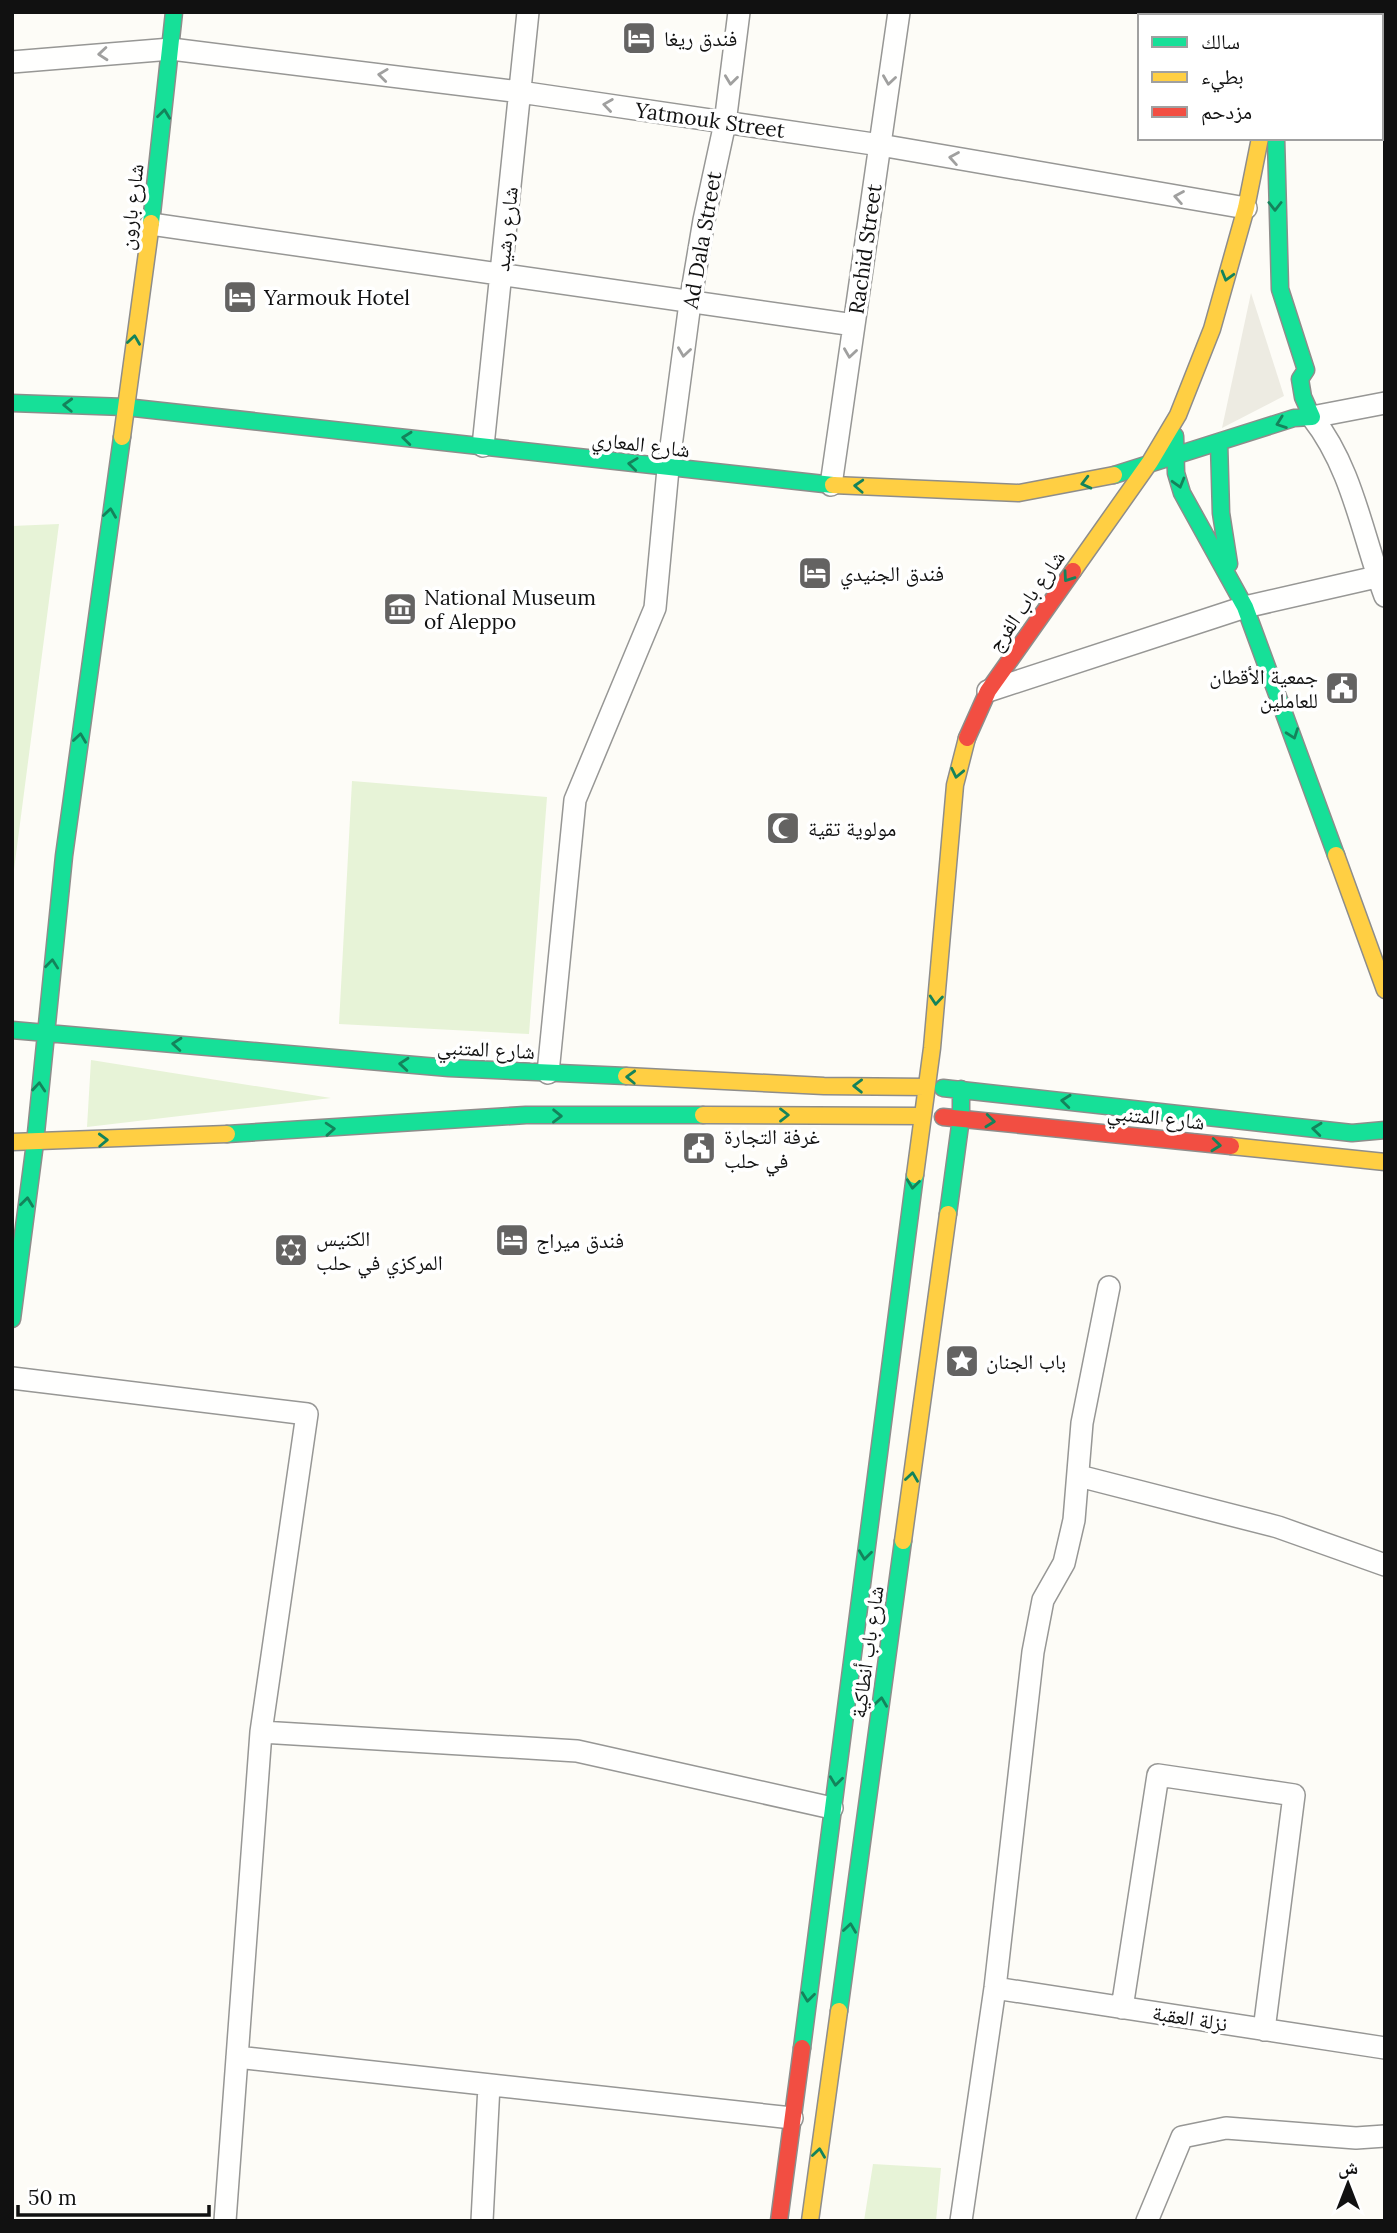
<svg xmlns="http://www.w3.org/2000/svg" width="1397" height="2233" font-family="Lora,'Noto Naskh Arabic',serif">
  <rect width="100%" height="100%" fill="#fdfcf7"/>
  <!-- green -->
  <path fill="#e7f3d7" d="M59,524L12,885V526Z
    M352,781L547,797L529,1034L339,1024Z
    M91,1060L331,1098L87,1127Z
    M873,2164L941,2168L936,2221H864Z"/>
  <!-- plaza -->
  <path fill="#edebe2" d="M1251,293L1284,396L1222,428Z"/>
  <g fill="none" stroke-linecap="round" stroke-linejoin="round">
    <!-- street casing -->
    <g stroke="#979795" stroke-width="24">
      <path id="street" d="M12,62L171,49L520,92L880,145L1246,208
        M151,224L854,325
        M1385,403L1312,417C1353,469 1362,535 1385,596
        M483,446L528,12
        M831,485L899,12
        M988,691L1245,607L1385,575
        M548,1073L575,800L655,608L668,469L690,303L704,220L725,123L739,12
        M12,1378L307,1414L261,1732L225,2221
        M1079,1476L1278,1527L1385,1565
        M261,1732L577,1751L832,1808
        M995,1988L1385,2048
        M1122,2008L1158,1775L1294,1795L1264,2030
        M237,2057L792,2118
        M482,2221L489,2085
        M961,2221L995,1988L1033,1652L1043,1600L1064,1563L1074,1520L1082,1423L1109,1287
        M1147,2221L1182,2137L1226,2128L1356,2138L1385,2136"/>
    </g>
    <!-- fast casing -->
    <g stroke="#8e8d8b" stroke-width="19">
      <path id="fast" d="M1286,12V16
        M151,223L174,12
        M12,403L125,407L833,485
        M1175,436L1176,473L1182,493L1245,607L1336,855
        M1219,442L1221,513L1229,564
        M1114,475L1294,418L1312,417L1303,397L1300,379L1306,370L1280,289L1276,138
        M12,1030L449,1068L626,1076
        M943,1088L1352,1133L1385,1130
        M227,1134L526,1115H703
        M948,1214L961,1118V1089
        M12,1319L35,1143L64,856L122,437
        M839,2011L903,1541
        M802,2048L915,1175"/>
    </g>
    <!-- slow casing -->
    <g stroke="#8e8d8b" stroke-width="19">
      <path id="slow" d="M122,437L151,223
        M833,485L1019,493L1114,475
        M1073,571L1150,462L1178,415L1212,329L1246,208L1260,138
        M1336,855L1385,990
        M626,1076L824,1086L926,1087
        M703,1115L922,1116
        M12,1142L227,1134
        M1231,1146L1385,1162
        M915,1175L932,1048L955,785L967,738
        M903,1541L948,1214
        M810,2221L839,2011"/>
    </g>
    <!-- jam casing -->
    <g stroke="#8e8d8b" stroke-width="19">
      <path id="jam" d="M967,738L988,691L1073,571
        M943,1117L1231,1146
        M779,2221L802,2048"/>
    </g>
    <!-- street -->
    <use href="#street" stroke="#fffffe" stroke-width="21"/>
    <!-- fast -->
    <use href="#fast" stroke="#16e098" stroke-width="16"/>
    <!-- slow -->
    <use href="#slow" stroke="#ffcf43" stroke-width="16"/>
    <!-- jam -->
    <use href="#jam" stroke="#f24e42" stroke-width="16"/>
  </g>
  <!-- one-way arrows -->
  <defs><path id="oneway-chevron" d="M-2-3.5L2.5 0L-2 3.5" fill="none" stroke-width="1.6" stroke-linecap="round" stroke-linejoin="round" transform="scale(1.75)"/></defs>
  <g stroke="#a0a09f">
    <use href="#oneway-chevron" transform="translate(103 54) rotate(175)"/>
    <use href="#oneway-chevron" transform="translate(383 75) rotate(-173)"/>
    <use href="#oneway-chevron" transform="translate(731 80) rotate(97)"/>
    <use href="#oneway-chevron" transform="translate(889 80) rotate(98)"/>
    <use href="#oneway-chevron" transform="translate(608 105) rotate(-172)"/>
    <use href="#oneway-chevron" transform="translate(954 158) rotate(-170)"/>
    <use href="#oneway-chevron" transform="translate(1179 197) rotate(-170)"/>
    <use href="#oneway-chevron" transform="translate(684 352) rotate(98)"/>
    <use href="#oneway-chevron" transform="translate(850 353) rotate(98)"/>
  </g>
  <g stroke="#14835b">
    <use href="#oneway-chevron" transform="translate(164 114) rotate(-83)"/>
    <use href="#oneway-chevron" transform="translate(1275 206) rotate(90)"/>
    <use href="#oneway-chevron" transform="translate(1227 276) rotate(106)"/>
    <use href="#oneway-chevron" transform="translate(134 340) rotate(-82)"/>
    <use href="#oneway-chevron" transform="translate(68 405) rotate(-178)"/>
    <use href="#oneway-chevron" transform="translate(1281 423) rotate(160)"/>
    <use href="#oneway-chevron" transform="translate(407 438) rotate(-174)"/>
    <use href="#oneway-chevron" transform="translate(633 464) rotate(-173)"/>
    <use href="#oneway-chevron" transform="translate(1086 483) rotate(166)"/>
    <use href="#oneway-chevron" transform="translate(1179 483) rotate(74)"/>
    <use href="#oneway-chevron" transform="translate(859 486) rotate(-177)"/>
    <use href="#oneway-chevron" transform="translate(110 513) rotate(-82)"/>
    <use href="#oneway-chevron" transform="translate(1068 577) rotate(125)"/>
    <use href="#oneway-chevron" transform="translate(1293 734) rotate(70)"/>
    <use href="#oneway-chevron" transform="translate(80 738) rotate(-82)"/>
    <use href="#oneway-chevron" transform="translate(957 773) rotate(102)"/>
    <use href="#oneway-chevron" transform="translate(52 964) rotate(-84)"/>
    <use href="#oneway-chevron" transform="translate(936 1000) rotate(95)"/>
    <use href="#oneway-chevron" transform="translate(177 1044) rotate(-175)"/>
    <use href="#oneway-chevron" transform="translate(404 1064) rotate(-175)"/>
    <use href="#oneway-chevron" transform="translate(631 1077) rotate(-178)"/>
    <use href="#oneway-chevron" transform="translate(858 1086) rotate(-179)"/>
    <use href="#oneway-chevron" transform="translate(39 1087) rotate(-85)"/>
    <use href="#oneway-chevron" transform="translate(1066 1101) rotate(-174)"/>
    <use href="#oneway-chevron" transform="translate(784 1115)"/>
    <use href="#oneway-chevron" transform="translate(557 1116) rotate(1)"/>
    <use href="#oneway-chevron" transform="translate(990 1121) rotate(6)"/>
    <use href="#oneway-chevron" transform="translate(330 1129) rotate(-4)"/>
    <use href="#oneway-chevron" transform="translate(1317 1129) rotate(-174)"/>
    <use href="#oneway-chevron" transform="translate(103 1140) rotate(-2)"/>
    <use href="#oneway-chevron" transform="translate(1216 1145) rotate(6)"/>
    <use href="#oneway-chevron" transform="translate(913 1184) rotate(97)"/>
    <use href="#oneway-chevron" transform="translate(27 1202) rotate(-83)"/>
    <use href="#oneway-chevron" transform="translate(912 1477) rotate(-82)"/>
    <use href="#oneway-chevron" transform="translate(865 1555) rotate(97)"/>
    <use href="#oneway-chevron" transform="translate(881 1702) rotate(-82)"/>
    <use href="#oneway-chevron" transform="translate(836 1781) rotate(97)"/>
    <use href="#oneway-chevron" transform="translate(850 1928) rotate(-82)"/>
    <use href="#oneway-chevron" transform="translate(808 1997) rotate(97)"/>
    <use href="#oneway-chevron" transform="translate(819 2153) rotate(-82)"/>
  </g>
  <!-- icons -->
  <defs>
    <g id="hotel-square" transform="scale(1.75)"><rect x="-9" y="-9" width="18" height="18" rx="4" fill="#646362" stroke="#fff"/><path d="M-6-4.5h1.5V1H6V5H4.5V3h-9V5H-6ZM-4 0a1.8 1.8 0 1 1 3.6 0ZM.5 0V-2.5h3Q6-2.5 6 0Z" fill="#fff"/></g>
    <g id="museum-square" transform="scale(1.75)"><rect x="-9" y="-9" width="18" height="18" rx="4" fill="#646362" stroke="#fff"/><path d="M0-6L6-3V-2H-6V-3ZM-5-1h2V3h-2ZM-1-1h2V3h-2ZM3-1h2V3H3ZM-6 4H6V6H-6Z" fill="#fff"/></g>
    <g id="civic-square" transform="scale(1.75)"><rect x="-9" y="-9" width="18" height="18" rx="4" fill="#646362" stroke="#fff"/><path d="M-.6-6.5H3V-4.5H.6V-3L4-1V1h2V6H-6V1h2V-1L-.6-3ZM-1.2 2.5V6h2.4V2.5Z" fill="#fff"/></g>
    <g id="mosque-square" transform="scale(1.75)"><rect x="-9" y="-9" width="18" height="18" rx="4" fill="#646362" stroke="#fff"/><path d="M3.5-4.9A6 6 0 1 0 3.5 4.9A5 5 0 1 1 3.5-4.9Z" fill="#fff"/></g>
    <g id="synagogue-square" transform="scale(1.75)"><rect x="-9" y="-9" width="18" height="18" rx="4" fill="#646362" stroke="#fff"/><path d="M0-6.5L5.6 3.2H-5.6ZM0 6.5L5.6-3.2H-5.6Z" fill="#fff"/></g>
    <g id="sight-square" transform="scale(1.75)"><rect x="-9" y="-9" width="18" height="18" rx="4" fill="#646362" stroke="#fff"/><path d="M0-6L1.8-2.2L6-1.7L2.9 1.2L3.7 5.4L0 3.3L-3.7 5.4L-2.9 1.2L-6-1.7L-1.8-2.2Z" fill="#fff"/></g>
  </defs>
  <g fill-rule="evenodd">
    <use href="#hotel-square" x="639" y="38"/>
    <use href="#hotel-square" x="240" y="297"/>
    <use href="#hotel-square" x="815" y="573"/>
    <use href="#museum-square" x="400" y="609"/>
    <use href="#civic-square" x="1342" y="688"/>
    <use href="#mosque-square" x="783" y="828"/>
    <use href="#civic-square" x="699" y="1148"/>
    <use href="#hotel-square" x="512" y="1240"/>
    <use href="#synagogue-square" x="291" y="1250"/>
    <use href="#sight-square" x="962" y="1361"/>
  </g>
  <g text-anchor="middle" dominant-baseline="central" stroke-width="7" stroke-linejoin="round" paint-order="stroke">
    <!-- poi labels -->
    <g font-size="21" fill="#111" stroke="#fff" text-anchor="start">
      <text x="664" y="38">فندق ريغا</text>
      <text x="264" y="297">Yarmouk Hotel</text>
      <text x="840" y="573">فندق الجنيدي</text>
      <text x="424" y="597">National Museum<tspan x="424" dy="24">of Aleppo</tspan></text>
      <text x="1318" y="676" text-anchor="end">جمعية الأقطان<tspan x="1318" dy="24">للعاملين</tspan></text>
      <text x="808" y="828">مولوية تقية</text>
      <text x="724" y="1136">غرفة التجارة<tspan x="724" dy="24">في حلب</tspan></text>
      <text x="316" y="1238">الكنيس<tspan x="316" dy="24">المركزي في حلب</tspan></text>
      <text x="536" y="1240">فندق ميراج</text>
      <text x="986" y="1361">باب الجنان</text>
    </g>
    <!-- street labels -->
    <g font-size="21" fill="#111" stroke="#fff">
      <text transform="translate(710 120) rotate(8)">Yatmouk Street</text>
      <text transform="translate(131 207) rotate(-83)">شارع بارون</text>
      <text transform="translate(506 229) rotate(-84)">شارع رشيد</text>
      <text transform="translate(702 240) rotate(-80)">Ad Dala Street</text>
      <text transform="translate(865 249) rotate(-82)">Rachid Street</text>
      <text transform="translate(641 444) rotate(7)">شارع المعاري</text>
      <text transform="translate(1026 601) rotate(-55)">شارع باب الفرج</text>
      <text transform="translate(486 1049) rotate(3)">شارع المتنبي</text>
      <text transform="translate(1156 1117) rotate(6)">شارع المتنبي</text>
      <text transform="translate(867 1652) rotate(-82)">شارع باب أنطاكية</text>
      <text transform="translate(1190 2018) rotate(9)">نزلة العقبة</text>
    </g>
  </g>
  <!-- border -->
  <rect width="1397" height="2233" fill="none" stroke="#111111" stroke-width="28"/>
  <!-- legend -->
  <rect x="1138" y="14" width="245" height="126" fill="#ffffff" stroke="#a0a0a0" stroke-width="2"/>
  <rect x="1152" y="37" width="35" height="10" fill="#16e098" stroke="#a0a0a0" stroke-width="2"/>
  <text x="1201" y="49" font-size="21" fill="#111111">سالك</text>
  <rect x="1152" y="72" width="35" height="10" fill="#ffcf43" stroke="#a0a0a0" stroke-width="2"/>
  <text x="1201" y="84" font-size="21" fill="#111111">بطيء</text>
  <rect x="1152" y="107" width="35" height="10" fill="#f24e42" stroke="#a0a0a0" stroke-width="2"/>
  <text x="1201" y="119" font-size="21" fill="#111111">مزدحم</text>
  <!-- north arrow -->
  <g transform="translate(1348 2184)" stroke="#ffffff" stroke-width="5" paint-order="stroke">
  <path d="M0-5L12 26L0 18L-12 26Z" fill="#111111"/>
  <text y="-10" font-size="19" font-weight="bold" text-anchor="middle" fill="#111111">ش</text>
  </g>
  <!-- scale -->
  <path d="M18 2205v10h191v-10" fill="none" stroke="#111111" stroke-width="3.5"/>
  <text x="28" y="2205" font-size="21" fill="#111111" stroke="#ffffff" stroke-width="5" paint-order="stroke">50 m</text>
</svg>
